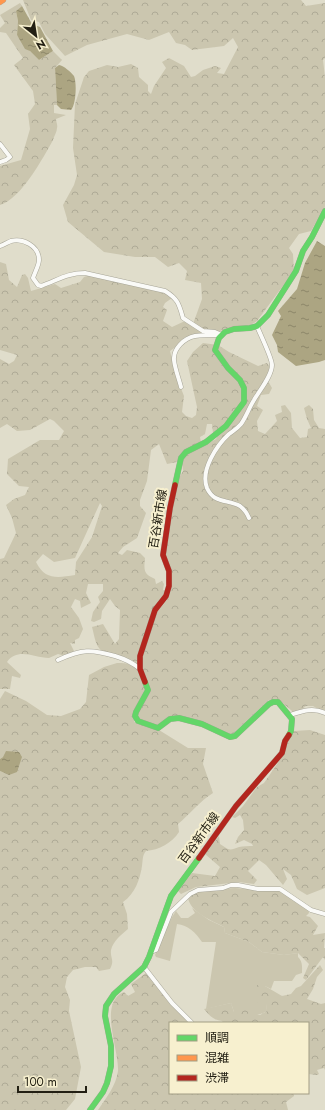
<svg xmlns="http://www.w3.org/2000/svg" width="325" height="1110" font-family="Jost,'Noto Sans JP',sans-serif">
  <defs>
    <pattern id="forest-crowns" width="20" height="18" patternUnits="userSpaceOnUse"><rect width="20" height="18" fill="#cbc6af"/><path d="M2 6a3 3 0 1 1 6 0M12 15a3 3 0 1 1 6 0" fill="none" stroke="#aeaa96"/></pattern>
    <pattern id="water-ripples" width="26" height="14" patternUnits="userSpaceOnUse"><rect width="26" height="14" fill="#aca582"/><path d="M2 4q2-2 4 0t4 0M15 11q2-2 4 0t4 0" fill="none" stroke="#8c8669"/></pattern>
  </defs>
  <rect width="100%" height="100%" fill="#e0ddcb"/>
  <!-- green -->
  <path fill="#cbc6af" d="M192,908L209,920L224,927L225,933L249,942L262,952L284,955L298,953V957C303,962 302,967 302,973L296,975L292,981H274L271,989L265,986L267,1011C256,1018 246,1015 234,1012L231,1003L206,1009L216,942H202C196,933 188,925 177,924L170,961L156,957L155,955L172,917L176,911L181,918H188L195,913Z"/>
  <!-- forest -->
  <path fill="url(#forest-crowns)" fill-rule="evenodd" d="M23,0H301L306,6L325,3V58L323,60L325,77V207L311,231L299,234L289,248L293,254L294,271L257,321L249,326L232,328L220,331L205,330L193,324L202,299L201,283L185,280L187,271L179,263L168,267L155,257H135L104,252L68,222L63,205L74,185L77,175L73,148L75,104L84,77L89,71L107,65L118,67L131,64L138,68L139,77L148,85V91L151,94L154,86L166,68L162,62L169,58L184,66L191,77L195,76L203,70L215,66L221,68L217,73L224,74L238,47L233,38L224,46L192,50L185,45L176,43L169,32L149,40L127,34L87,45L65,56L45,34L39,22L31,20Z
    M20,3L22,6L16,11L18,21L17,35L30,51L39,60L53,51L62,60L55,68L57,105H54V113L66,115L56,119C56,122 58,125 57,128C57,132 54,136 53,140C43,158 21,199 0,205V166L21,160L30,129L28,114L35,104L33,91L14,65L23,58L6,33L0,32V28L5,23L0,15Z
    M0,262L6,264L9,280L17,287L22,275L25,274L28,278L31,291L55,284L61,288L80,282L84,277L90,275L166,293L172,298L165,303L163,307L167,310L163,321L172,327L185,321L203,332L214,333L185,337L177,346L170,351L176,376L184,396L182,412L186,416L192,418L196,415L197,407L187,361L193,352L203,343L218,345L229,352L258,366L267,363L273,372L268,381L272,388L269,394L261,395L257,406L263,410L257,421L258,431L265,434L277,421L275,415L282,412L281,406L285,405L291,413L292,428L300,438L307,437L308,429L311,428L307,419L304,408L309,405L313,409L314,420L319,428L325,429V713L313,706H306L294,715L292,711L278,699L269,700L230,736L213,726L180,717L170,716L157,726L140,721L137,714L151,690L142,667V659L151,623L156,613L167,600L171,590L170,569L164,555L169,523L171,522L170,511L179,478L183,471L182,461L188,454L216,439L219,433H213L212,424H207L205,434L200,437L201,443L185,450L177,462L167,464L159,444L151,450L147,481L140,500V506L146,513L137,538L123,547L118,553L122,555L127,550L140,553L145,558C144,570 143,574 155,579L156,584L162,581L164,584L163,590L167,591L149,621L140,656L139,666C125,650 110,664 99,648C95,643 94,634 92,627L103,624L115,644L119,639L120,610L115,606L110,599L102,611L101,619L94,622L91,621L93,612L100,602L98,597L103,591V584H88L86,593L91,603L81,608L80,601L75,599L71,607L79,618L83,629L79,638L75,640V644L70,643L74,651L68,657L58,654C55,655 52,657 49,658C34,658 18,647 7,662L21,675L20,678L12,676L10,689H0V559L4,558L16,533L12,518L6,505L14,499L25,495L29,487L19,486L7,474L8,459L40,440H59L64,431L54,421L50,419L30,430L17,431L7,424L0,428V359L9,364L14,361L17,355L0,350ZM100,503L102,506L92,537L76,562L75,575C57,578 45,580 36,562L43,554L54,562L75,558Z
    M117,663C140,663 137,670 145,689L134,711V722L159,730L188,748H206L203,764L213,793C200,801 190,814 178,824L179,832C172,843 159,850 146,851C142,856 143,860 142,866C140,879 135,894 123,902L127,914L128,929C122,934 113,941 111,950C110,959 115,959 110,969L99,971L96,967H85L73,970L67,977L65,987L70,1000L69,1011L81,1067L75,1099L66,1110H0V771L9,775L3,757L0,759V699L5,691L26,701L47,715L61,716L80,709L86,702L89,675L104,667Z
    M310,730L325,735V888L307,895L297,889L291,875L283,869L287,879L283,885L266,865L259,860L248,871L257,880L254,884L239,882L196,887L181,894L178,891L192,873L215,876L220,867L205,854L219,836L220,844C229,850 229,851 239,847C243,846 249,846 253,846L252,844L244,840L235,844L238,837L244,830L243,820L240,815L235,818L232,817L243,806L257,787L264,783L284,754L287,740L294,731Z
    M235,888L258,890L277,889L308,909L309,913L306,916L310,917L318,926L313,935L325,933L324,948H325V960L323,957L306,980L303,978L309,964L298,953L284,955L262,952L249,942L225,933L224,927C213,921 189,912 188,897L201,890Z
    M320,965L323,970L317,977L313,989L307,999L321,1004L325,1003V1070L324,1068L317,1070L319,1074L317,1075L308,1074V1023H223L222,1021C213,1020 210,1016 204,1009L231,1003L234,1012L249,1009L248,1015H260L267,1011L266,1004L257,1002L252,994L257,985L265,986L282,996L291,994L296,988L301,986Z
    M146,973L170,1004L190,1023H170V1093H294V1096L286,1102L288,1110H98C106,1098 116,1086 118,1071C119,1052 103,1014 116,998C118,995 121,993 124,992L128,996L135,992L131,984Z"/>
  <!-- water -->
  <path fill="url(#water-ripples)" d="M22,6L32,24L40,27L53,51L39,60L30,51L25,49L17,35L18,21L16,11Z
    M59,65C64,66 71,72 74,76C77,83 76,105 71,110L61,109L57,105L55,68Z
    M317,241L325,246V360L319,362L296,366L278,352L277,345L272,335L281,316L278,311L297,289L305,263Z
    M6,751L19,752L22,757L17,772L9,775L0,771V759L3,757Z"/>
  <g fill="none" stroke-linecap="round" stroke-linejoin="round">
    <!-- street casing -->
    <g stroke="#a7a597" stroke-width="5">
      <path id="street" d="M0,144L10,157L6,160L0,162
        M0,246C4,245 8,242 11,241C23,238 39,246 39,260C39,265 35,272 33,278L38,285L41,286C58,280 67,273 85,273L165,291C178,299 179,304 183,318L203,331L215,332L222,335
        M181,387C179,379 175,369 174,360C173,349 184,338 195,336C203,335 211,335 219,335
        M249,518C247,513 244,509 240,506C228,499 214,504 207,488C200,470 217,445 229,434C233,431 237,429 241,424C246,417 249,408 254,400C259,391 272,376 272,365C272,358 260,334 257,326
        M58,660C82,649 91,649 115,656C125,659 132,662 140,669
        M290,715C302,711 313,707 325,713
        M151,952L156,950L171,912L190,894L198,890L223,888L231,885H238L258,889H280L311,910L325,914
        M144,967L172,1003L192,1023"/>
    </g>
    <!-- fast casing -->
    <g stroke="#a7a597" stroke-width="6">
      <path id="fast" d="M175,485L181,458L186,452L206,442L226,426L244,402V388L240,380L228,368L215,350L219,338L225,332L234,329L250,328L257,326L268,315L296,271L303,251L312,237L325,211
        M145,682L148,690L136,712L135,716L138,721L158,728L170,719L179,718L202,724L230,737L235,736L269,704L273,702H278L292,719L291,731L289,735
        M90,1110L103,1092L107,1083L111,1066V1046L105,1016L106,1006L114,994L144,967L149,957L171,896L199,858"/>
    </g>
    <!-- slow casing -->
    <g stroke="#a7a597" stroke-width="6">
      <path id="slow" d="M0,2L3,0"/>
    </g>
    <!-- jam casing -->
    <g stroke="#a7a597" stroke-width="6">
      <path id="jam" d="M145,682L140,669V656L155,610L166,596L169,586V571L163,555L170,508L175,485
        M199,858L236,806L282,753L285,741L289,735"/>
    </g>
    <!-- street -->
    <use href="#street" stroke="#fafaf7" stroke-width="4"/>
    <!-- fast -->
    <use href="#fast" stroke="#63d668" stroke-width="5.5"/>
    <!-- slow -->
    <use href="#slow" stroke="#ff974d" stroke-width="5.5"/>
    <!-- jam -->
    <use href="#jam" stroke="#b3261e" stroke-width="5.5"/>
  </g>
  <g text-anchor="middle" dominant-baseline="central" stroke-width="4" stroke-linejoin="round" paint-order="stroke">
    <!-- street labels -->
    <g font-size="12" fill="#232014" stroke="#f7f0cf">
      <text transform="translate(158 519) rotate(-81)">百谷新市線</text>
      <text transform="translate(199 838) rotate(-54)">百谷新市線</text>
    </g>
  </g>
  <!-- legend -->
  <rect x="169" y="1022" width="140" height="72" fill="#f7f0cf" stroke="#a29d84"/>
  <rect x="177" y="1035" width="20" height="6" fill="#63d668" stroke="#a29d84"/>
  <text x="205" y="1042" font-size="12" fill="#232014">順調</text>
  <rect x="177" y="1055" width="20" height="6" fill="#ff974d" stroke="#a29d84"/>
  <text x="205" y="1062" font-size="12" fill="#232014">混雑</text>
  <rect x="177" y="1075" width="20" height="6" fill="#b3261e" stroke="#a29d84"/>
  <text x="205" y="1082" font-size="12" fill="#232014">渋滞</text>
  <!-- north arrow -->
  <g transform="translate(36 36) rotate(150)" stroke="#f7f0cf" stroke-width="3" paint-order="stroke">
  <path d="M0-3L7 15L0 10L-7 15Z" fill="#232014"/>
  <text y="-6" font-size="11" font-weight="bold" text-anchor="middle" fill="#232014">N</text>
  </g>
  <!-- scale -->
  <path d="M18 1086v6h68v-6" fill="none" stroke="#232014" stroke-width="2"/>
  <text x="24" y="1086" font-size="12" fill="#232014" stroke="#f7f0cf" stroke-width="3" paint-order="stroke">100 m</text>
</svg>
